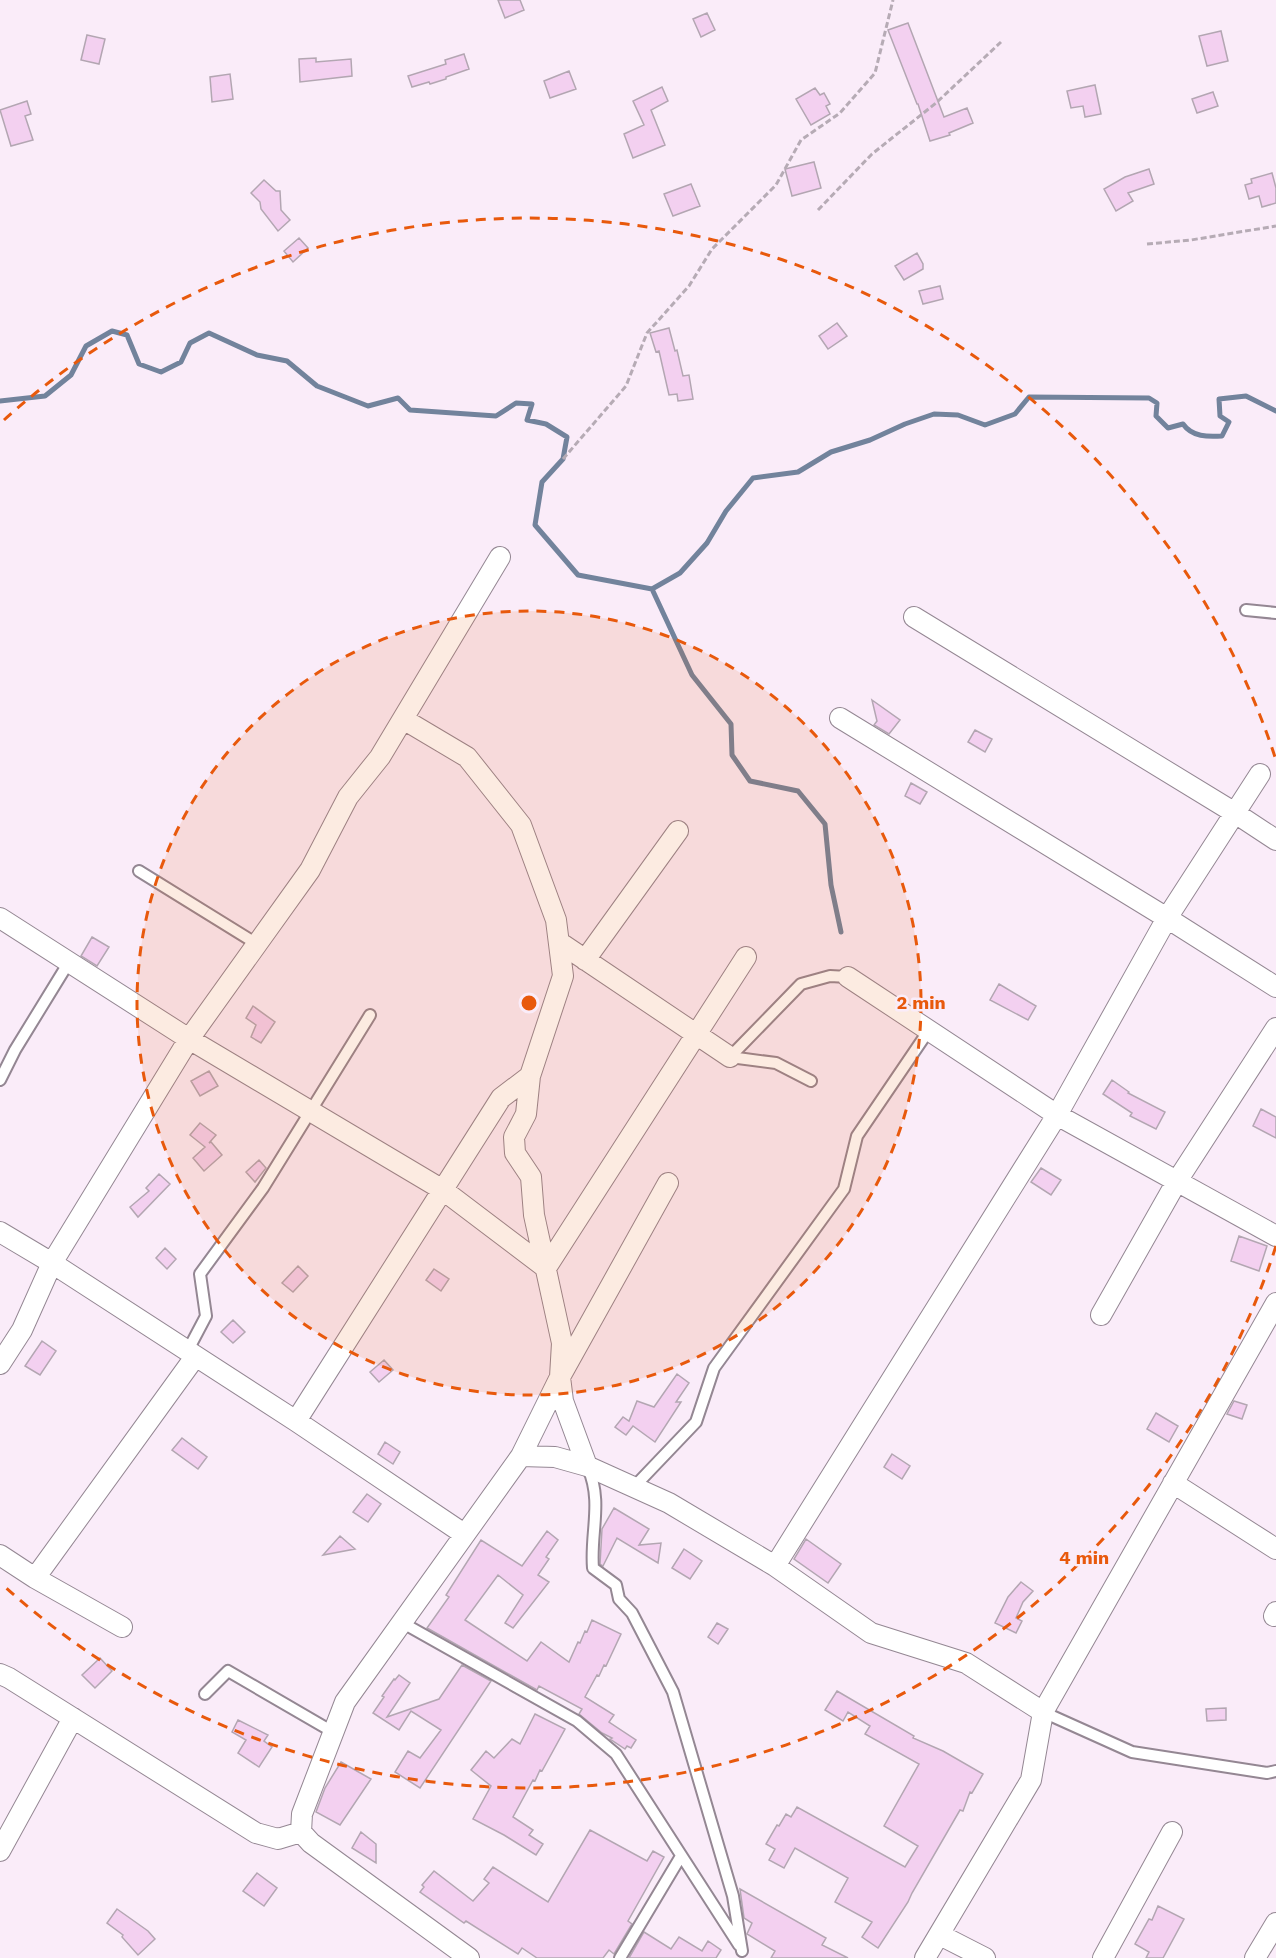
<svg xmlns="http://www.w3.org/2000/svg" width="1276" height="1958" font-family="'Work Sans',sans-serif">
  <rect width="100%" height="100%" fill="#faecf9"/>
  <g fill="none" stroke-linecap="round" stroke-linejoin="round">
    <!-- stream -->
    <path stroke="#72839c" stroke-width="5" d="M0,401L45,396L71,375L86,346L112,331L127,335L139,364L161,372L181,362L190,343L209,333L257,355L287,361L317,386L368,406L398,398L410,410L496,416L516,403L532,404L527,420L546,424L567,437L563,459L542,482L535,525L578,575L652,589L680,573L707,543L726,511L753,478L798,472L831,452L870,440L905,424L934,414L958,415L985,425L1015,414L1029,397L1149,398L1157,403L1156,416L1168,428L1183,424C1192,437 1208,437 1222,436L1229,422L1220,416L1219,399L1246,396L1276,411
      M652,589L692,675L731,724L732,755L750,781L798,791L825,824L831,885L841,932"/>
  </g>
  <!-- building -->
  <path fill="#f3d0f0" stroke="#b3a6b2" stroke-width="1.5" d="M498,0H520L524,10L505,18Z
    M707,13L715,30L701,37L693,19Z
    M908,23L944,117L967,108L973,123L949,133L950,135L930,141L918,104H917L888,30Z
    M1221,31L1228,61L1207,66L1199,36Z
    M87,35L105,39L99,64L81,60Z
    M464,54L469,69L446,77V79L430,84L429,82L412,87L408,76L446,64L445,60Z
    M316,58V62L351,59L352,76L300,82L299,59Z
    M569,71L576,89L550,98L544,81Z
    M230,74L233,99L212,102L210,77Z
    M1095,85L1101,114L1085,117L1083,106L1071,108L1067,91Z
    M662,87L668,101L651,110L665,145L633,158L624,134L644,125L633,101Z
    M815,88L820,95L824,93L830,104L826,106L830,114L811,125L796,99Z
    M1213,92L1218,106L1197,113L1192,99Z
    M27,101L31,114L25,116L33,140L11,146L0,110Z
    M814,162L821,188L792,196L785,169Z
    M1149,169L1154,184L1128,193L1133,201L1116,211L1104,189L1125,177Z
    M1272,173L1276,188V203L1262,207L1259,196L1249,199L1245,185L1252,183L1251,179Z
    M264,180L276,191H280L281,210L290,220L278,231L261,209L260,202L251,193Z
    M691,184L700,206L673,216L664,194Z
    M299,238L308,248L293,262L284,251Z
    M917,253L923,264V269L904,280L895,266Z
    M940,286L943,299L923,304L919,291Z
    M837,323L847,336L828,349L819,336Z
    M669,328L675,351L677,350L683,376L689,375L693,399L678,401L677,394L669,395L659,351L656,352L650,333Z
    M872,700L900,720L889,734L874,725L877,721Z
    M975,730L992,739L985,752L968,742Z
    M911,783L927,792L920,804L905,796Z
    M92,937L109,947L97,966L81,956Z
    M999,984L1036,1006L1028,1020L990,1000Z
    M253,1006L275,1022L261,1043L251,1037L256,1025L246,1018Z
    M209,1071L218,1086L200,1096L191,1081Z
    M1112,1080L1129,1092L1128,1093L1165,1112L1156,1129L1130,1116L1132,1113L1103,1094Z
    M1261,1109L1276,1117V1138L1253,1126Z
    M200,1123L216,1135L209,1143L211,1142L222,1155L204,1171L193,1158L205,1147L190,1135Z
    M259,1160L266,1168L255,1182L246,1172Z
    M1041,1168L1061,1180L1051,1195L1031,1182Z
    M159,1174L170,1184L138,1217L130,1207L149,1191L146,1188Z
    M1239,1236L1267,1246L1259,1271L1231,1261Z
    M165,1248L176,1259L167,1269L156,1258Z
    M298,1266L308,1276L293,1292L282,1283Z
    M434,1269L449,1279L441,1291L426,1280Z
    M233,1320L245,1332L233,1343L221,1332Z
    M42,1341L56,1351L40,1375L25,1366Z
    M384,1360L393,1370L379,1382L370,1372Z
    M677,1374L689,1383L676,1402H681L655,1442L633,1426L626,1435L615,1427L623,1417L629,1421L637,1401L654,1407Z
    M1234,1401L1247,1405L1242,1419L1227,1414Z
    M1156,1413L1178,1426L1169,1442L1147,1429Z
    M182,1438L207,1457L198,1469L172,1450Z
    M385,1442L400,1452L393,1464L378,1454Z
    M892,1454L910,1466L902,1479L884,1467Z
    M367,1494L381,1504L368,1522L353,1512Z
    M614,1508L649,1529L639,1545L661,1543L658,1563L617,1538L603,1566L600,1564L602,1529Z
    M547,1531L558,1540L546,1557L549,1559L538,1575L549,1582L513,1628L505,1623L523,1595L498,1575L465,1620L527,1661L541,1642L569,1662L578,1642L580,1643L585,1631L587,1632L592,1620L621,1634L606,1666L604,1665L599,1676L597,1675L585,1697L614,1715L609,1722L636,1740L631,1748L627,1746L625,1749L610,1739L612,1738L602,1733L579,1714L582,1709L539,1686L537,1690L427,1628L449,1597L446,1595L481,1540L522,1566Z
    M340,1536L355,1549L323,1555Z
    M806,1539L841,1564L828,1583L794,1559Z
    M684,1549L702,1561L690,1579L672,1568Z
    M1021,1582L1033,1591L1023,1602L1016,1618L1022,1621L1016,1633L995,1623L1008,1597Z
    M717,1623L728,1629L718,1644L708,1637Z
    M100,1658L112,1671L95,1688L82,1675Z
    M462,1665L491,1681L420,1788L395,1772L408,1751L420,1758L441,1730L411,1711L399,1730L373,1713L384,1697L382,1696L394,1679L395,1680L399,1675L410,1683L387,1717L439,1699Z
    M837,1691L914,1736L913,1738L943,1751L983,1774L972,1793L970,1792L963,1811L960,1810L912,1893L908,1902L878,1948L862,1937L872,1922L835,1902L848,1878L795,1848L784,1868L769,1860L775,1849L766,1844L777,1825L779,1826L786,1814L791,1817L797,1807L905,1867L918,1846L884,1826L919,1764L865,1734L870,1726L848,1712L843,1721L825,1710Z
    M1226,1708V1720L1207,1721L1206,1709Z
    M535,1714L565,1729L542,1771L540,1770L535,1781L533,1780L513,1817L533,1830L529,1835L543,1844L536,1855L504,1835L473,1819L491,1786L471,1770L486,1751L494,1758L512,1739L520,1744Z
    M238,1720L268,1735L264,1741L272,1747L259,1767L238,1753L246,1740L232,1732Z
    M341,1762L371,1779L340,1825L316,1812L325,1788Z
    M590,1830L647,1861L653,1851L664,1857L628,1921L632,1924L614,1954L609,1950L603,1958H537L522,1948L518,1954L466,1921L464,1923L420,1892L424,1887L422,1885L434,1871L473,1901L489,1883L484,1879L493,1867L548,1902Z
    M361,1832L376,1844V1863L352,1848Z
    M257,1873L277,1888L264,1906L243,1891Z
    M740,1889L826,1938L822,1945L848,1958H771L775,1951L747,1934L752,1923L744,1918Z
    M1158,1906L1184,1919L1163,1958H1146L1149,1952L1135,1944L1149,1919L1152,1920Z
    M117,1909L148,1931L155,1939L138,1955L122,1937L123,1935L107,1923Z
    M644,1932L671,1949L679,1937L702,1951L708,1941L721,1950L716,1958H629Z"/>
  <g fill="none" stroke-linecap="round" stroke-linejoin="round">
    <!-- lane casing -->
    <g stroke="#948793" stroke-width="14">
      <path id="lane" d="M1246,610L1276,613
        M139,871L257,944
        M730,1057L801,984L830,976L848,977
        M730,1057L776,1063L811,1081
        M0,1080L15,1050L69,962
        M187,1352L206,1316L200,1274L263,1188L370,1015
        M588,1468C603,1502 590,1533 593,1568L616,1585L619,1599L632,1613L673,1692L733,1896L742,1951
        M634,1487L696,1422L714,1368L844,1189L857,1136L929,1030
        M401,1622L577,1721L616,1754L739,1945
        M205,1694L228,1671L333,1732
        M1043,1712L1132,1752L1267,1773L1276,1771
        M620,1958L681,1856"/>
    </g>
    <!-- street casing -->
    <g stroke="#948793" stroke-width="22">
      <path id="street" d="M914,617L1235,813L1276,840
        M840,718L1167,918L1276,987
        M403,719L467,757L521,825L556,920L563,976L530,1076L526,1114L514,1137L515,1153L531,1177L534,1215L562,1343L560,1377L563,1401L587,1466
        M0,918L189,1039L443,1190L546,1268L746,957
        M559,942L730,1057
        M585,960L678,831
        M848,977L1057,1115L1276,1236
        M0,1232L52,1263L296,1421L464,1534
        M1101,1315L1177,1181L1276,1028
        M0,1364L22,1330L52,1263L189,1039L310,870L348,797L380,757L500,557
        M296,1421L501,1098L530,1076
        M521,1456L555,1457L587,1466L669,1503L775,1566L871,1633L966,1663L1043,1712
        M1173,1483L1276,1549
        M0,1555L35,1578L122,1627
        M775,1566L1057,1115L1167,918L1260,774
        M35,1578L195,1357
        M1274,1616L1276,1612
        M0,1674L9,1678L256,1833L278,1839L301,1832
        M0,1851L73,1718
        M940,1935L985,1958
        M469,1958L311,1843L301,1832L302,1814L345,1702L521,1456L560,1377L668,1183
        M925,1958L1031,1780L1043,1712L1276,1303
        M1103,1958L1172,1832
        M1255,1958L1276,1923"/>
    </g>
    <!-- path -->
    <path stroke="#b6abb5" stroke-width="3" stroke-dasharray="6 3" stroke-linecap="butt" d="M818,210L872,154L936,103L1001,42
      M1147,244L1191,240L1276,226
      M563,459L626,386L647,333L689,286L712,249L776,185L801,140L840,113L875,73L893,0"/>
    <!-- lane -->
    <use href="#lane" stroke="#fff" stroke-width="10"/>
    <!-- street -->
    <use href="#street" stroke="#fff" stroke-width="20"/>
  </g>
  <!-- distance rings -->
  <circle cx="529" cy="1003" r="392" fill="#e8590c" fill-opacity=".12"/>
  <g fill="none" stroke="#e8590c" stroke-width="3" stroke-dasharray="10 8">
    <circle cx="529" cy="1003" r="392"/>
    <path d="M1276 1246A785 785 0 0 1 4 1586M4 420A785 785 0 0 1 1276 760"/>
  </g>
  <circle cx="529" cy="1003" r="9" fill="#e8590c" stroke="#faecf9" stroke-width="3"/>
  <g font-size="18" text-anchor="middle" font-weight="bold" fill="#e8590c" stroke="#faecf9" stroke-width="5" stroke-linejoin="round" paint-order="stroke">
    <text x="921" y="1009">2 min</text>
    <text x="1084" y="1564">4 min</text>
  </g>
</svg>
